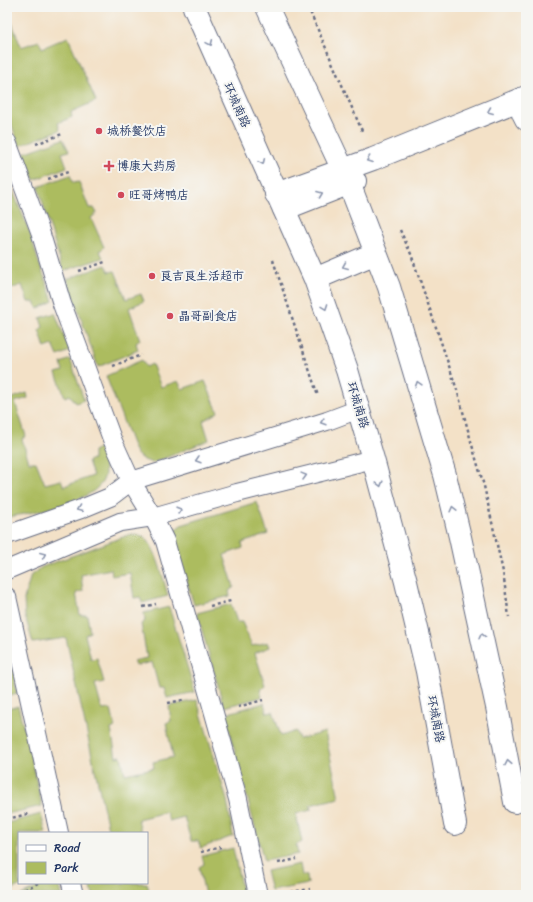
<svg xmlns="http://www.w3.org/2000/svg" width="533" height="902" font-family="Sriracha,'LXGW WenKai TC',sans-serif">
  <rect width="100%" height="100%" fill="#f6f6f2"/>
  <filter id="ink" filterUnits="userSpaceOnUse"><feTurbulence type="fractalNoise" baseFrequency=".025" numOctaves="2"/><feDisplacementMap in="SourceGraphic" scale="8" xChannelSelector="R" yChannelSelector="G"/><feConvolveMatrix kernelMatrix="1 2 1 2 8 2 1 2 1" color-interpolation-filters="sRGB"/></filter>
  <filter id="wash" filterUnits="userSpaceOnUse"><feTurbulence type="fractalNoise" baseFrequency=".012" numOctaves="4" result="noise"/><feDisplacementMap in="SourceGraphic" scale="16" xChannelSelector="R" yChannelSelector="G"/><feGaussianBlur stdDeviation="0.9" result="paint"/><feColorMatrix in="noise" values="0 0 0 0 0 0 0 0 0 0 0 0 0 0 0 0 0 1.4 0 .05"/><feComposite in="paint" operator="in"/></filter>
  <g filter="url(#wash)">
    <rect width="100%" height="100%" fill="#f3e1c7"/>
    <!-- green -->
    <path fill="#acbc5f" stroke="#64765e" d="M12,23L21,47L39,41L42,48L68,37L96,101L71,112L72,117L58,123L60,130L19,146L7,111V25Z
      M63,139L69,151L62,153L67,167L34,180L24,153Z
      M70,175L73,183L79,182L89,208H94L97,213L91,218L104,247L100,251L103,258L63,271L38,187Z
      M12,189L30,233L38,260L53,301L38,309L34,302H28L22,285L7,290V190Z
      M106,265L109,272L115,271L126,299L141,294L144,301L129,308L140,340L136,343L138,350L98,367L67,279Z
      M55,313L70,351L58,356L53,345L45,348L39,330L43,327L40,318Z
      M70,359L84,400L76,403L70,395L65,397L56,373L63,371L61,363Z
      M142,360L146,367L152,364L161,387L178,381L182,389L205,381L218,412L203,421L209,440L153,463C143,460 138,458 134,449L106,376Z
      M7,391L10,399L27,393L28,398L15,402L26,436L22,439L29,462H36L45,484L61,480L64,486L93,476L88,461L93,459V451L99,448C103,458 107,468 104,478C96,503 32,512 9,517L7,506Z
      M257,502L268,534L242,543L243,548L224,555L234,587L229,591L230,596L194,605L175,542L176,529L181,525Z
      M131,534C135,535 140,535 144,537C156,545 164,582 168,596L142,603L140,597L134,598L130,573L112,576L111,569L81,575L83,591L76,593L80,615H87L90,632L85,635L91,659L97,658L104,682L95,684L102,710L111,709L115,727L111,729L116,757L121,756L125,774L154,768L153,762L173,757L166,723L171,721L169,706L197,700L227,800L233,836L201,848L198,841H191L184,817L169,821L166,812L138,819L141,832L139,833H109L66,638L33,643L25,616L24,599L31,575L42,567Z
      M231,604L237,622H242L252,646L268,642L270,647L255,653L265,685L260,690L262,697L224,707L197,613Z
      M169,607L195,692L167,698L164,688H159L152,662L135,666L133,661L147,658L141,624L145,621L144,613Z
      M7,647L13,668L17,694L7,697Z
      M264,703L267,713L273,712L281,736L296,731L299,739L325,732L339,798L310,805L311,810L296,814L302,842L296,845L298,854L264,861L225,714Z
      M18,706L31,756L42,806L7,814V709Z
      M41,814L46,833H19V883H25L11,890L7,884V823Z
      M233,848L243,895H205L199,867L204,864L202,856Z
      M300,864L302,875L307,876L308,884L271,891L266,871Z
      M47,883H59L62,895H21Z
      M90,883H147L150,895H93Z"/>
  </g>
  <g filter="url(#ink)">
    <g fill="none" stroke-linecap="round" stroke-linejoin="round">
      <!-- lane casing -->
      <g stroke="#676d83" stroke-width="20">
        <path id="lane" d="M7,142L40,231L62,304L112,439L131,481L153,517L165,541L214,713L238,799L258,895
          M7,535L81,509L110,497L131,481L327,421L359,409
          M7,570L120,522L153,517L237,493L373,459
          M7,597L59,833
          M71,883L74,895"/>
      </g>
      <!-- street casing -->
      <g stroke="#676d83" stroke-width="24">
        <path id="street" d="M523,113L526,119
          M276,194L373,159L526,97
          M284,209L355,181"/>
      </g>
      <!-- primary casing -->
      <g stroke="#676d83" stroke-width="24">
        <path id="primary" d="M194,7L315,279L347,370L373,459L406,582L427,671L455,824
          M267,7L349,183L389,287L445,475L460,537L497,707L515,802
          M315,279L376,253"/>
      </g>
      <!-- path -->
      <path stroke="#676d83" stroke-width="2.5" stroke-dasharray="3 3" stroke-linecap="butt" d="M308,7L363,133
        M36,144L62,134
        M48,179L68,172
        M400,230L411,254L440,339L458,393L472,445L484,486L503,572L509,617
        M273,260L318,396
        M79,271L105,262
        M113,366L141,355
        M210,606L231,601
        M143,607L156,604
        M168,703L183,700
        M238,707L263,700
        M7,819L28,814
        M201,852L221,847
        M278,863L297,859
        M285,893L310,889
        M14,895L38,883"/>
      <!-- lane -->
      <use href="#lane" stroke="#fff" stroke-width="18"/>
      <!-- street -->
      <use href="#street" stroke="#fff" stroke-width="22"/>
      <!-- primary -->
      <use href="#primary" stroke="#fff" stroke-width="22"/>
    </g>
    <!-- one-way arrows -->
    <defs><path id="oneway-chevron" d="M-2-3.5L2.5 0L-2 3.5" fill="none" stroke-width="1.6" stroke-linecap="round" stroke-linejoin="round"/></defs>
    <g stroke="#8d97ae">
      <use href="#oneway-chevron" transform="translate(210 43) rotate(66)"/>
      <use href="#oneway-chevron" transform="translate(490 111) rotate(158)"/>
      <use href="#oneway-chevron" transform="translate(369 160) rotate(160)"/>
      <use href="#oneway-chevron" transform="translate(262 162) rotate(66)"/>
      <use href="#oneway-chevron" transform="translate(320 194) rotate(-21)"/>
      <use href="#oneway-chevron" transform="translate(345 266) rotate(157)"/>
      <use href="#oneway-chevron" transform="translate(325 307) rotate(70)"/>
      <use href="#oneway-chevron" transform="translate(418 384) rotate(-107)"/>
      <use href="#oneway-chevron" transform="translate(323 422) rotate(163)"/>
      <use href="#oneway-chevron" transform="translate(198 460) rotate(163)"/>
      <use href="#oneway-chevron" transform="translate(304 476) rotate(-15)"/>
      <use href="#oneway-chevron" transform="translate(380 484) rotate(75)"/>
      <use href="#oneway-chevron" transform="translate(79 509) rotate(159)"/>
      <use href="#oneway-chevron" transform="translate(453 509) rotate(-104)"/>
      <use href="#oneway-chevron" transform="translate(179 510) rotate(-16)"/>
      <use href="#oneway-chevron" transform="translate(43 555) rotate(-23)"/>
      <use href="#oneway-chevron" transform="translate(482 636) rotate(-103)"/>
      <use href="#oneway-chevron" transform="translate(508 763) rotate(-101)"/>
    </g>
  </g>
  <!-- markers -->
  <g fill="#d1495b" stroke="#f6f6f2" stroke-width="1.5">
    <circle cx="99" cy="131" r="4"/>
    <path d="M107 160h4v4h4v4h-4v4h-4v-4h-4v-4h4z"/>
    <circle cx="121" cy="195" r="4"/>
    <circle cx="152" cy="276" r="4"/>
    <circle cx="170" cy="316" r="4"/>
  </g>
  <g text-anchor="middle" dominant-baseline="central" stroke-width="4" stroke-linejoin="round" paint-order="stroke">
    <!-- street labels -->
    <g font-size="12" fill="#1b2f5e" stroke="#f6f6f2">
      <text transform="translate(237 105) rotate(66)">环城南路</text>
      <text transform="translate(358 405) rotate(73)">环城南路</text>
      <text transform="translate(436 719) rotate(79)">环城南路</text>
    </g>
    <!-- poi labels -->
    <g font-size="12" fill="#1b2f5e" stroke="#f6f6f2" text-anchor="start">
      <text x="107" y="131">城桥餐饮店</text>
      <text x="117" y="166">博康大药房</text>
      <text x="129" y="195">旺哥烤鸭店</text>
      <text x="160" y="276">良吉良生活超市</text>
      <text x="178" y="316">晶哥副食店</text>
    </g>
  </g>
  <!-- margin -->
  <rect width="533" height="902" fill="none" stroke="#f6f6f2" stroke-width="24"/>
  <!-- legend -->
  <rect x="18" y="832" width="130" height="52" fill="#f6f6f2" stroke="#9ea6b7"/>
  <rect x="26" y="845" width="20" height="6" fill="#ffffff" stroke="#9ea6b7"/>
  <text x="54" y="852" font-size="12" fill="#1b2f5e">Road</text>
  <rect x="26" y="862" width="20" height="12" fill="#acbc5f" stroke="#9ea6b7"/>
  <text x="54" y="872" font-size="12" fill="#1b2f5e">Park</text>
</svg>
